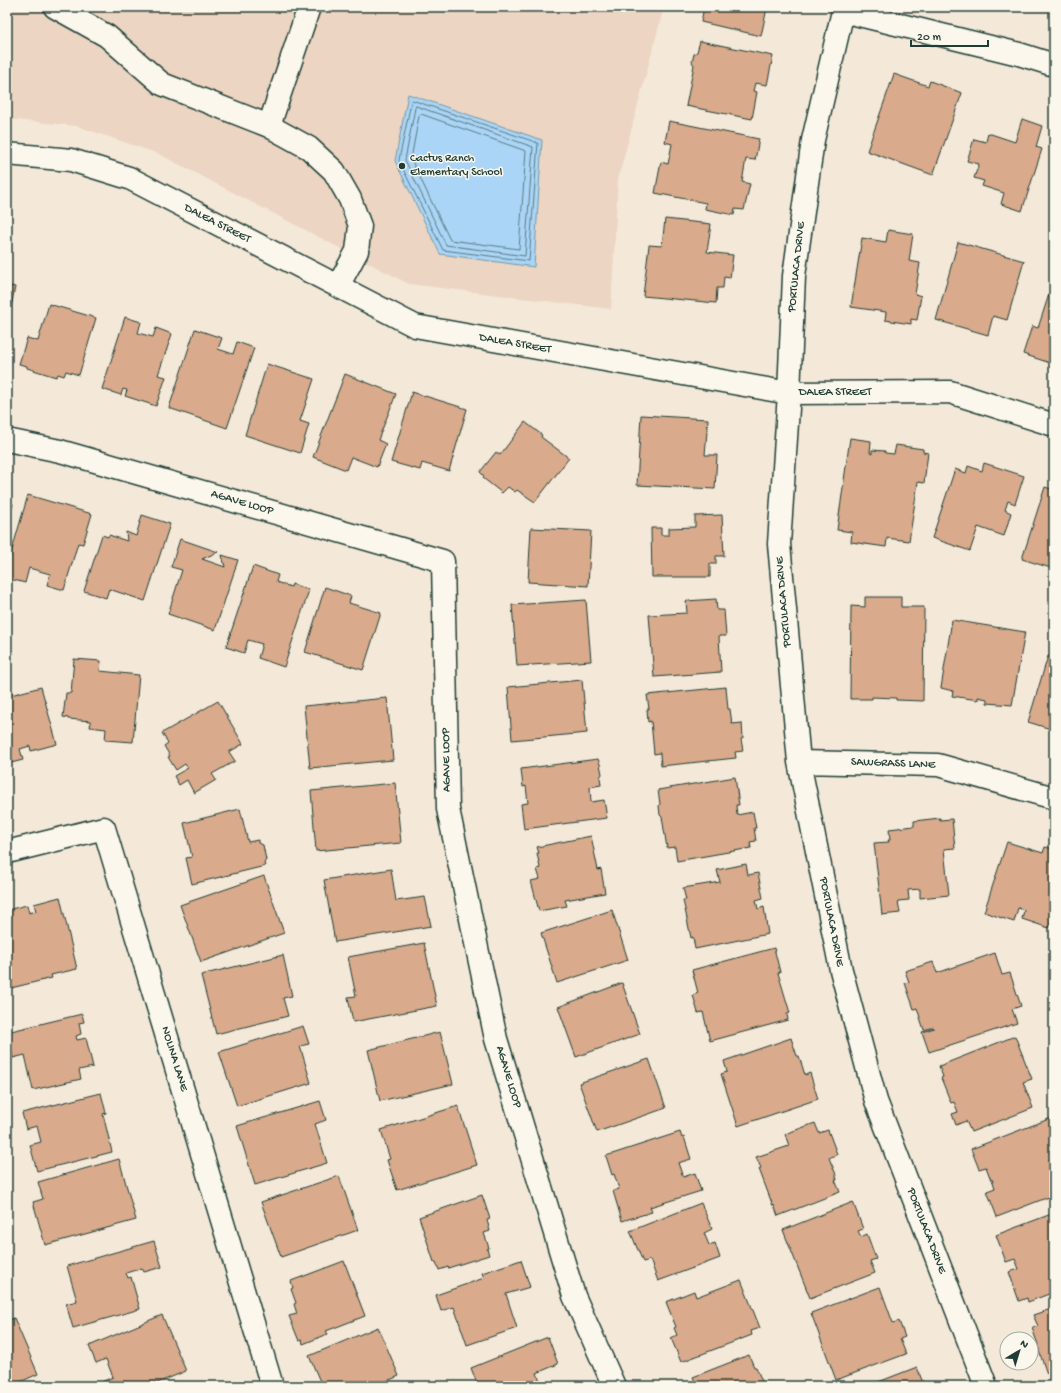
<svg xmlns="http://www.w3.org/2000/svg" width="1061" height="1393" font-family="'Gochi Hand',sans-serif">
  <rect width="100%" height="100%" fill="#f4e8d9"/>
  <filter id="ink" filterUnits="userSpaceOnUse"><feTurbulence type="fractalNoise" baseFrequency=".025" numOctaves="2"/><feDisplacementMap in="SourceGraphic" scale="8" xChannelSelector="R" yChannelSelector="G"/><feConvolveMatrix kernelMatrix="1 2 1 2 8 2 1 2 1" color-interpolation-filters="sRGB"/></filter>
  <g filter="url(#ink)">
    <!-- built -->
    <path fill="#ecd5c2" d="M7,7H664L618,179L611,309L409,284L159,154L77,126L7,119Z"/>
    <!-- water -->
    <path fill="#abd5f6" stroke="#7398a8" d="M408,94L542,140L534,267L440,254L395,161Z"/>
    <g fill="none" stroke-linecap="round" stroke-linejoin="round">
      <!-- shore -->
      <path stroke="#577a82" stroke-width="1" d="M412,100L538,143L529,261L443,250L399,161Z
        M416,106L533,147L525,256L446,245L405,160L415,108Z
        M421,114L526,151L519,249L450,240L411,159L419,116Z"/>
    </g>
    <!-- building -->
    <path fill="#d9aa8b" stroke="#1f3d34" d="M704,7L767,8L761,36L701,22Z
      M700,41L773,56L767,85L755,83L753,91L757,92L752,119L686,106L694,65L692,62L694,54L697,52Z
      M894,74L928,86L930,81L962,93L933,175L867,151Z
      M1022,119L1042,126L1036,147L1042,149L1022,211L1001,204L1004,193L982,186L984,181L974,178L979,164L967,161L974,139L986,142L988,133L1015,142Z
      M669,121L759,139L755,160L746,159L742,182L750,184L744,210L735,209L734,215L705,209L706,203L655,193L661,162L668,164L672,144L665,142Z
      M665,219L711,224L707,252L733,255L730,278L724,277L723,288H717L716,303L643,296L649,245L662,246Z
      M888,230L913,234L909,261L920,263L915,294L921,296L917,320L911,319V324L885,320L886,312L851,307L862,238L886,242Z
      M958,242L1024,261L1007,320L993,316L988,335L936,320Z
      M1054,279V362L1051,361L1050,363L1023,354L1032,326L1038,328Z
      M7,285L15,287L7,328Z
      M49,304L96,318L79,375L66,371L64,376L58,374L56,377L27,368V366L19,364L27,338L38,341Z
      M125,317L141,322L138,333L153,337L156,328L172,334L158,375L166,377L156,406L125,396L127,390L123,389L121,395L102,389Z
      M195,329L222,338L218,349L233,354L237,342L254,348L227,428L169,408Z
      M267,364L314,379L300,421L309,424L300,453L245,435Z
      M345,374L396,394L378,440L386,444L377,467L351,457L346,470L313,457Z
      M412,392L467,409L449,471L422,463L420,470L391,462Z
      M641,415L708,419L705,455H717L715,489L637,485Z
      M525,422L542,435L541,437L569,458L535,502L517,490L515,492L508,487L502,493L483,478L484,476L480,472L496,452L500,455Z
      M850,438L871,441L870,453L872,454V450L885,451V453L894,454L896,445L923,449V452L928,453L924,483L918,482L909,541L887,538L886,547L851,542L852,532L837,530Z
      M984,463L1024,476L1015,504L1008,501L1005,510L1011,513L1004,536L978,527L970,551L932,538L955,469L966,473L968,466L982,471Z
      M1045,487L1054,490V569L1022,559Z
      M28,495L92,514L83,544L78,543L64,590L47,585L50,574L29,568L25,583L7,578V567Z
      M7,502L13,504L7,528Z
      M142,515L170,524L145,601L109,589L106,598L84,591L102,535L108,537L109,535L127,541L126,532L136,536Z
      M722,515L724,556H716V564H710V577H652L651,528H661V535H669V528L695,527V516Z
      M531,528L591,531L588,586L528,582Z
      M180,539L218,552L202,559L225,567L222,555L238,560L215,630L168,614L182,570L171,567Z
      M253,566L278,575L276,582L291,587L292,584L309,590L284,667L258,658L262,644L248,640L244,653L226,647Z
      M325,587L351,596L349,603L381,613L363,670L305,652Z
      M865,597H901V607H924L923,701L896,700V698L872,697V699H850L851,606L865,607Z
      M716,599L717,610H724L726,636H719L721,672L654,677L649,615L687,613L686,601Z
      M586,600L591,661L517,666L512,605Z
      M952,620L1025,632L1012,705L987,703V699L978,697V700L952,696L953,691L941,688Z
      M1048,656L1054,658V730L1028,722Z
      M74,659L101,661L100,671L139,675L133,742L105,740L106,729L90,727L91,721L68,719V718L63,717L66,693H71Z
      M582,680L587,733L512,740L508,687Z
      M41,687L57,744L31,751L30,746L20,749L23,760L7,764V696Z
      M726,687L728,709H730L732,724L742,723L743,738L741,739L743,751L735,752L736,758L661,766L660,753L654,754L651,721L648,722L647,709H649L647,695Z
      M387,698L393,760L310,768L304,706Z
      M218,701L243,744L229,752L235,761L212,774L216,780L194,793L187,780L179,785L174,776L188,768L185,764L176,770L168,757L170,756L164,746L168,743L162,733Z
      M598,759L600,764L602,774L600,777L601,785L590,787L591,802L604,800L607,818L524,829L521,804L528,803L526,786L523,787L521,769Z
      M735,777L739,805H736L737,815L753,812L756,828H754L756,841L750,842L751,848L677,861L675,847L667,848L662,817L660,815L659,806L660,804L658,790Z
      M395,783L401,843L316,851L311,791Z
      M240,809L248,842L258,840V843L263,845L266,860L264,863L265,866L192,884L186,858L192,857L184,823Z
      M940,818V820L952,819L955,848L944,849L949,895L920,898V889L908,890L909,900L898,901L900,913L882,915L874,843L889,842L888,840H890L889,829L914,826V821Z
      M591,836L598,870L601,869L605,893L565,900L567,906L539,911L531,881L540,879L537,869L540,868L537,853H539L537,847Z
      M1007,842L1043,853L1045,847L1054,849V913L1049,928L1022,919L1024,910L1018,908L1014,922L984,912Z
      M746,864L748,875L758,873L763,898L756,900L758,909L764,907L768,934L695,949L693,937L691,938L683,900H686L683,888L720,882L717,870Z
      M391,869L396,901L425,897L431,926L335,942L324,880Z
      M264,876L284,933L201,962L180,905Z
      M60,897L77,969L51,975L52,978L7,989V910L27,905L29,913L36,911L34,904Z
      M612,910L628,960L557,983L541,933Z
      M424,943L437,1006L353,1022L348,997L356,996L348,957Z
      M774,948L780,972L778,973L790,1013L787,1014L788,1020L710,1041L703,1012L698,1013L693,995L698,993L692,970Z
      M995,953L1002,975L1010,973L1021,1006L1012,1009L1017,1023L929,1052L922,1032L934,1028L933,1027L924,1030L917,1008L914,1009L905,983L909,982L905,971L933,962L937,973Z
      M283,955L292,996L283,998L288,1016L216,1034L201,975Z
      M622,983L640,1034L576,1057L558,1007Z
      M82,1014L84,1022L79,1023L81,1034L76,1036L77,1040L86,1038L93,1067L79,1070L81,1079L33,1090L25,1055L13,1058L7,1032Z
      M303,1026L309,1044L300,1046L311,1083L237,1106L219,1052Z
      M440,1032L453,1084L380,1101L368,1050Z
      M1015,1036L1032,1079L1023,1082L1033,1108L971,1132L966,1121L956,1125L952,1114L958,1112L954,1102L951,1103L941,1078L943,1077L939,1066Z
      M791,1038L797,1056H799L805,1075L810,1073L818,1099L738,1126L721,1074L727,1072L724,1061Z
      M649,1059L666,1108L597,1132L579,1083Z
      M101,1093L106,1113L103,1114L112,1152L37,1171L30,1145L41,1142L37,1126L26,1129L22,1113Z
      M320,1101L326,1120L315,1124L327,1163L255,1185L237,1126Z
      M458,1106L477,1165L397,1190L387,1160L390,1159L381,1130Z
      M1054,1117V1195L997,1217L987,1191L995,1188L992,1179L991,1180L986,1167L979,1169L971,1149Z
      M815,1123L819,1133L828,1130L837,1154L829,1158L835,1172L837,1180H835L840,1192L778,1216L774,1205L773,1206L759,1169L761,1168L756,1157L789,1146L785,1134Z
      M680,1132L682,1138L684,1137L691,1159L678,1163L683,1177L695,1173L701,1191L650,1207L652,1212L622,1221L613,1191L619,1189L614,1174L612,1175L606,1156Z
      M119,1159L136,1220L45,1245L33,1202L43,1199L38,1182Z
      M339,1176L358,1230L281,1257L261,1202Z
      M482,1195L490,1219L487,1220L490,1231L484,1233L489,1248L487,1249L489,1255L448,1268V1267L439,1270L436,1262H434L419,1217Z
      M853,1202L863,1229L858,1231L861,1237L867,1234L876,1259L870,1261L875,1273L810,1298L783,1230Z
      M701,1203L712,1229L704,1233L709,1245L715,1243L720,1258L658,1281L650,1260L643,1262L630,1231Z
      M1054,1213V1292L1028,1302L1027,1298L1019,1301L1009,1272L1019,1269L1015,1259L1006,1262L996,1235Z
      M154,1241L162,1267L144,1272L142,1268L126,1273L128,1278L131,1277L140,1309L73,1328L66,1304L77,1301L67,1266Z
      M521,1260L530,1287L506,1294L517,1328L467,1345L454,1307L441,1311L436,1295L484,1278L482,1273Z
      M344,1261L365,1316L326,1331L328,1334L303,1344L302,1340L299,1341L289,1316L297,1314L294,1304L296,1303L291,1289L293,1288L291,1281Z
      M741,1280L760,1328L751,1331L752,1335L681,1362L671,1338L677,1335L674,1328L676,1327L666,1302L694,1291L696,1297Z
      M880,1287L893,1323L899,1321L905,1337L900,1339L906,1354L836,1380L811,1313Z
      M1054,1308V1371L1047,1374L1039,1351L1040,1350L1032,1328L1038,1326L1033,1315Z
      M162,1315L186,1371L150,1386H100L99,1383L113,1377L106,1359L96,1363L89,1346Z
      M14,1318L38,1374L11,1386H7V1321Z
      M378,1327L399,1376L375,1386H322L309,1356Z
      M548,1337L558,1364L537,1373L542,1386H478L471,1368Z
      M749,1355L754,1367H756L764,1386H697L693,1377Z
      M917,1367L924,1386H868Z"/>
    <g fill="none" stroke-linecap="round" stroke-linejoin="round">
      <!-- minor casing -->
      <g stroke="#1f3d34" stroke-width="25">
        <path id="minor" d="M55,7L107,36L162,84L269,126L309,148L334,171L350,199L360,226L357,251L338,286
          M269,126L309,7
          M7,154L71,160L129,178L415,326L789,393L950,392L1054,425
          M7,440L60,451L443,561L448,809L496,1039L574,1296L614,1386
          M799,762L938,765L1054,798
          M7,852L104,828L272,1386
          M986,1386L876,1101L841,970L799,762L779,544L789,393L794,276L813,140L843,11L1019,54L1054,65"/>
      </g>
      <!-- minor -->
      <use href="#minor" stroke="#fbf7ec" stroke-width="22"/>
    </g>
  </g>
  <!-- markers -->
  <circle fill="#1f3d34" stroke="#fbf7ec" stroke-width="1.5" cx="402" cy="166" r="4"/>
  <g text-anchor="middle" dominant-baseline="central" stroke-width="3" stroke-linejoin="round" paint-order="stroke">
    <!-- poi labels -->
    <g font-size="12" fill="#1f3d34" stroke="#fbf7ec" text-anchor="start">
      <text x="410" y="159">Cactus Ranch<tspan x="410" dy="14">Elementary School</tspan></text>
    </g>
    <!-- street labels -->
    <g font-size="12" fill="#1f3d34" stroke="#fbf7ec">
      <text transform="translate(217 224) rotate(27)">DALEA STREET</text>
      <text transform="translate(797 267) rotate(-84)">PORTULACA DRIVE</text>
      <text transform="translate(515 344) rotate(10)">DALEA STREET</text>
      <text x="835" y="393">DALEA STREET</text>
      <text transform="translate(242 503) rotate(16)">AGAVE LOOP</text>
      <text transform="translate(784 602) rotate(-95)">PORTULACA DRIVE</text>
      <text transform="translate(447 760) rotate(-91)">AGAVE LOOP</text>
      <text transform="translate(893 764) rotate(2)">SAWGRASS LANE</text>
      <text transform="translate(831 922) rotate(79)">PORTULACA DRIVE</text>
      <text transform="translate(174 1059) rotate(73)">NOLINA LANE</text>
      <text transform="translate(508 1077) rotate(73)">AGAVE LOOP</text>
      <text transform="translate(926 1231) rotate(69)">PORTULACA DRIVE</text>
    </g>
  </g>
  <!-- margin -->
  <rect width="1061" height="1393" fill="none" stroke="#fbf7ec" stroke-width="24"/>
  <rect x="12" y="12" width="1037" height="1369" fill="none" stroke="#1f3d34" stroke-width="1.5" filter="url(#ink)"/>
  <!-- north arrow -->
  <g transform="translate(1019 1351) rotate(38)"><circle r="19" fill="#fbf7ec" stroke="#a3ada2"/>
  <path d="M0-3L7 15L0 10L-7 15Z" fill="#1f3d34"/>
  <text y="-6" font-size="11" font-weight="bold" text-anchor="middle" fill="#1f3d34">N</text>
  </g>
  <!-- scale -->
  <path d="M911 40v6h77v-6" fill="none" stroke="#1f3d34" stroke-width="2"/>
  <text x="917" y="40" font-size="12" fill="#1f3d34" stroke="#fbf7ec" stroke-width="3" paint-order="stroke">20 m</text>
</svg>
